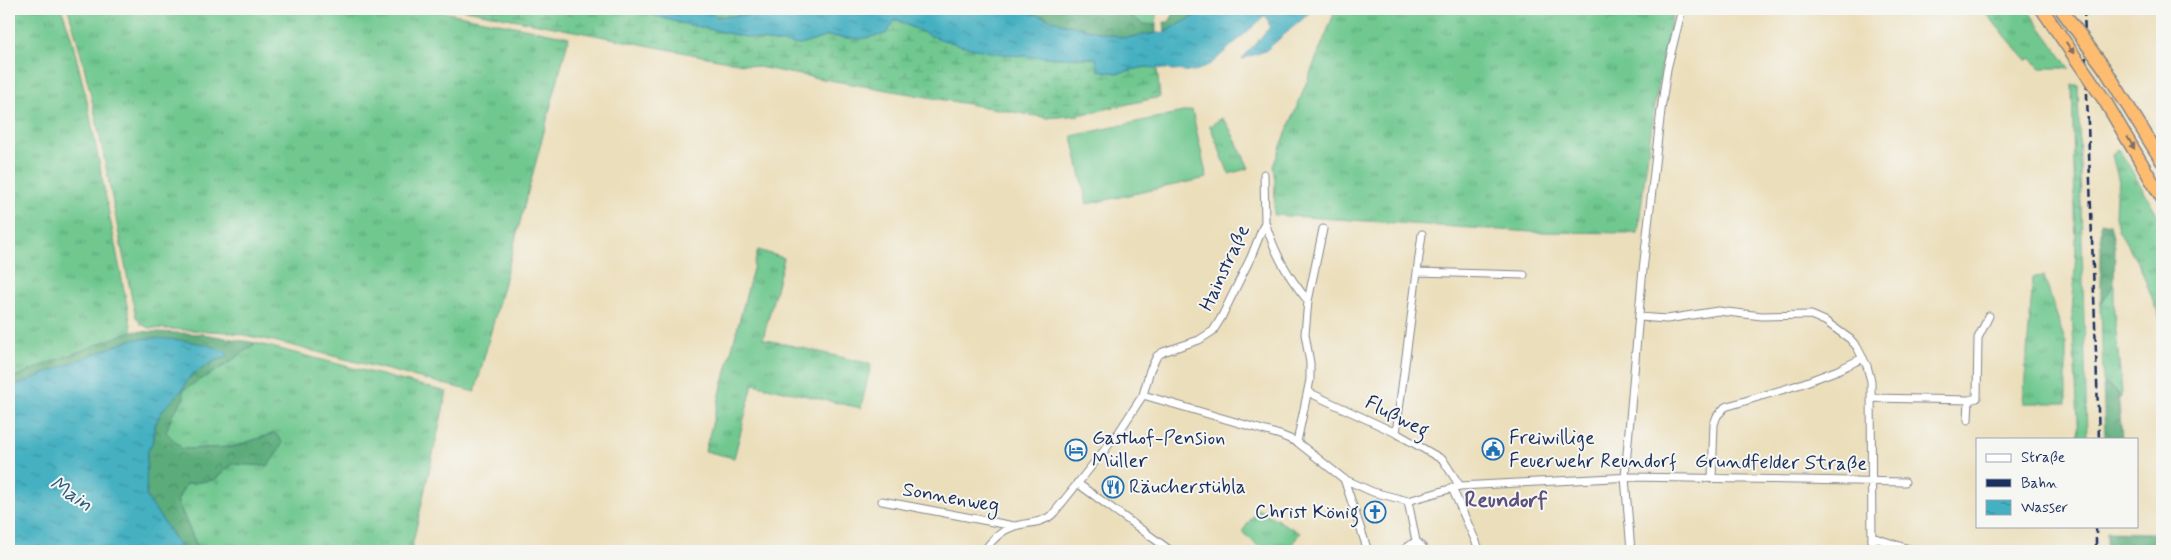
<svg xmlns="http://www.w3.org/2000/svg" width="2171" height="560" font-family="Mynerve,sans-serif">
  <defs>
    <pattern id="grass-tufts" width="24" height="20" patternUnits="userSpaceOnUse" patternTransform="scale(1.25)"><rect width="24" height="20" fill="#6fc88f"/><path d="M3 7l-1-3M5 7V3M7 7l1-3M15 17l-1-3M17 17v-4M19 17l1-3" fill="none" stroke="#5aa378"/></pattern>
    <pattern id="forest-crowns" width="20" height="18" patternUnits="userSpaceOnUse" patternTransform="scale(1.25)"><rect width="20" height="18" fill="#5bac7a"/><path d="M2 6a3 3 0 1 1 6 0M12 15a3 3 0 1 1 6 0" fill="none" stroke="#4a8c67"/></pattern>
    <pattern id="wetland-marsh" width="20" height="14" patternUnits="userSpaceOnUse" patternTransform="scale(1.25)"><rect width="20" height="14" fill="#6fc88f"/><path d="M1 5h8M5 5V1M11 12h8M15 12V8" fill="none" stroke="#5aa378"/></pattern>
    <pattern id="water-ripples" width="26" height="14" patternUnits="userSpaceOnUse" patternTransform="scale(1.25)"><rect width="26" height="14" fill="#44b0c1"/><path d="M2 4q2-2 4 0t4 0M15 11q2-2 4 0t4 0" fill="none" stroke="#3890a0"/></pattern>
  </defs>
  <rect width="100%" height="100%" fill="#f6f6f2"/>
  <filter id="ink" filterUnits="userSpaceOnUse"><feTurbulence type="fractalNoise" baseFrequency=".02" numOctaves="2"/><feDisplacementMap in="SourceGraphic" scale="10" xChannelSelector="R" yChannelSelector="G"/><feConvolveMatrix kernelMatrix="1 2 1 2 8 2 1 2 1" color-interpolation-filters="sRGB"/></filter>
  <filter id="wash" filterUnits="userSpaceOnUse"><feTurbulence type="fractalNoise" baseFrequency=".0096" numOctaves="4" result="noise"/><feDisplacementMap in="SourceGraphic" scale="20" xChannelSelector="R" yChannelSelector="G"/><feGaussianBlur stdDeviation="1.12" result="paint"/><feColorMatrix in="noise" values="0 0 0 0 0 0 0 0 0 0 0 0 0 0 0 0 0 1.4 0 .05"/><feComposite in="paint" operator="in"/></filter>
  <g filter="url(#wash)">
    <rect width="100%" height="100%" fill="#ebdeba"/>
    <!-- grass -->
    <path fill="url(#grass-tufts)" stroke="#457c76" d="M9,9H62L72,40L87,101L132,331L9,379Z
      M68,9H428L569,37L475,392L274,341L228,332L149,328L141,324L136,317C113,214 99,109 68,9Z
      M1119,9H1154L1156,14V25L1143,24Z
      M1336,9H1674C1656,83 1647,157 1638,233L1532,232L1274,215L1275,181L1273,166Z
      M1982,9H2027L2070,68H2041L2030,58L2027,61Z
      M2072,85H2078L2087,439H2079L2072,313L2076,251Z
      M1222,118L1228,125L1249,168L1229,174L1210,126Z
      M2119,149L2162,222V324L2141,269L2118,229L2115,216L2116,193L2119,182L2112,155Z
      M758,250L784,258L763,339L871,364L861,408L753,384L734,458L705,451Z
      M2044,276L2066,344V403H2023L2033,277Z
      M2114,283V312L2122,392L2120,399L2118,393L2103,382L2101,305Z
      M256,343L447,392L411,551H199L177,500L186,484L214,480L233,464L268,466L274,433L233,447L182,449L166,432L172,415L184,398L182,390L224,366Z
      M1258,509L1300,533L1287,551H1264L1242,532Z"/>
    <!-- forest -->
    <path fill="url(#forest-crowns)" stroke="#3b6e6c" d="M1020,9H1119L1143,24L1156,25V33L1125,38L1064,24Z
      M1176,9H1208L1165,32L1164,22H1169Z
      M2101,222L2110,224L2115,246L2114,283L2101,305Z
      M132,331L203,334L256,343L224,366L183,390L184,398L172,415L166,432L182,449L233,447L275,433L283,443L268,466L233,464L214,480L186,484L177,501L199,551H183L146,496L147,453L154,439V427L162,411L182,390L190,376L216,360L227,357L226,352L130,340L9,388V379Z
      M2103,382L2118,393L2122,439H2105Z
      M2107,532L2151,533L2162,536V551H2107Z"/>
    <!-- wetland -->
    <path fill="url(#wetland-marsh)" stroke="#457c76" d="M461,9H616L638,11L681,23L760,40L800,45L828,36L859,39L895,19L908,26L1019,56L1096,58L1098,70L1117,73L1146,67L1157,68L1160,97L1079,115L1048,118L789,73Z
      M706,9H859C847,13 834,13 821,14C786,16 752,13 717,17Z"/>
    <!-- garden -->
    <path fill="#6fc88f" stroke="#457c76" d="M1192,110L1207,178L1087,204L1072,136Z"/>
    <!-- water -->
    <path fill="url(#water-ripples)" stroke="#307090" d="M616,9H706L717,17C752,13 787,16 821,14C835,13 847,13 859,9H1020L1064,24L1125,38L1165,32L1208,9H1312L1306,16L1265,51L1242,59L1270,27L1266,15L1212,63L1194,72L1146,67L1117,73L1098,70L1096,58C1071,57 1045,58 1020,56C978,52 932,40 896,19L886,34L859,39L828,36L800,45L760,40L681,23L638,11Z
      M153,338C177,340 204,341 226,352L228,357L216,360L190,376L182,390L162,411L154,427V439L147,453L146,496L183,551H21L9,544V388L130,340Z"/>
  </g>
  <g filter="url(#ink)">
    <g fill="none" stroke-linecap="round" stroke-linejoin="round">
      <!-- minor casing -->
      <g stroke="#83868c" stroke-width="9">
        <path id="minor" d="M1265,222C1275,254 1287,275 1308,301
          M1417,272L1422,234
          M1639,317L1667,319L1718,311L1762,316L1811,315L1825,321L1850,339L1857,347L1867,366L1871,381L1872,551
          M1308,392L1396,433L1443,460L1460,486
          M1143,395L1280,435L1297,442L1344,479L1373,492L1408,501L1460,486L1632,477L1905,482
          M1873,398L1969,400L1968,420
          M1969,400L1977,398L1978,338L1989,316
          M1396,433L1417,272L1524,275
          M1297,442L1310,380V363L1305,334L1308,301L1323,229
          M1712,478L1714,424L1717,416L1725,407L1798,385L1838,370L1863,358
          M1344,479L1368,551
          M1077,483L1171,551
          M1452,488L1480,551
          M882,501L1014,526
          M1408,501L1416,541L1426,551
          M1872,537L1915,551
          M984,551C991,541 1002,530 1015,526C1028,522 1042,524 1053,514L1119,432L1143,395L1150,370L1157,356L1163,352L1199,340L1213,331L1221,318L1251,257L1265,222L1264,174
          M1402,551L1416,541
          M1631,551L1625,477L1642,279L1661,110L1667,69L1682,9"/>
      </g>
      <!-- motorway casing -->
      <g stroke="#83868c" stroke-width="15">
        <path id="motorway" d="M2105,69L2162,161
          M2105,101L2162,198"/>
      </g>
      <!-- minor -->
      <use href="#minor" stroke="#fff" stroke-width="7"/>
      <!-- motorway -->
      <use href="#motorway" stroke="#fdbc70" stroke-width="12"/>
      <!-- rail -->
      <path stroke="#1b2f5e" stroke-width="2.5" stroke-dasharray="8 4" stroke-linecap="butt" d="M2084,9L2099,439
        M2096,526V551"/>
      <!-- motorway-bridge casing -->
      <g stroke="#83868c" stroke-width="15" stroke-linecap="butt">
        <path id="motorway-bridge" d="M2042,9L2105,101
          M2061,9L2105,69"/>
      </g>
      <!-- motorway-bridge -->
      <use href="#motorway-bridge" stroke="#fdbc70" stroke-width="12"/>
    </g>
    <!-- one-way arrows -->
    <defs><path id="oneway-solid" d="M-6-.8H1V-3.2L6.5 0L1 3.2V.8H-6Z" transform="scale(1.25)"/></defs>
    <g fill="#816e66">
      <use href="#oneway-solid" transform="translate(2070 48) rotate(55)"/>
      <use href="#oneway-solid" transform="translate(2131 143) rotate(59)"/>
    </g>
  </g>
  <!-- icons -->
  <defs>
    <g id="civic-ring" transform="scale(1.125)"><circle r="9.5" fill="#f6f6f2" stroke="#1f6fb2" stroke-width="1.5"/><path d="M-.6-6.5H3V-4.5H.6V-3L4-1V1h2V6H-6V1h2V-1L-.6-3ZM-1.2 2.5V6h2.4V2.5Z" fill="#1f6fb2"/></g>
    <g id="hotel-ring" transform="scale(1.125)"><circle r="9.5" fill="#f6f6f2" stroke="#1f6fb2" stroke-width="1.5"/><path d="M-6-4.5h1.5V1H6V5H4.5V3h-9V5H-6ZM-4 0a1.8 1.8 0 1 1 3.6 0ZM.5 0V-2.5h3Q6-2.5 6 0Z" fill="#1f6fb2"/></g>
    <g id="restaurant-ring" transform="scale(1.125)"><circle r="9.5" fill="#f6f6f2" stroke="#1f6fb2" stroke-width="1.5"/><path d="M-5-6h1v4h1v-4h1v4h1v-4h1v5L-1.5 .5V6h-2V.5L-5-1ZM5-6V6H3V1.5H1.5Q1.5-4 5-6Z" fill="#1f6fb2"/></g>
    <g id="church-ring" transform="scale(1.125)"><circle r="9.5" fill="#f6f6f2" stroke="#1f6fb2" stroke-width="1.5"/><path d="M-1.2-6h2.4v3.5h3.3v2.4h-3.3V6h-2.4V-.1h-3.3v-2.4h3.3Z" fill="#1f6fb2"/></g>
  </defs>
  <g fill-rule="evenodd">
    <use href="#civic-ring" x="1493" y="449"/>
    <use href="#hotel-ring" x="1076" y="450"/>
    <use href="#restaurant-ring" x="1113" y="487"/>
    <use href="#church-ring" x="1375" y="512"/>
  </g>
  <g text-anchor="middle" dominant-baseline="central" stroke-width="4" stroke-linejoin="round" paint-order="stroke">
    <!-- street labels -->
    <g font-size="20" fill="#1b2f5e" stroke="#f6f6f2">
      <text transform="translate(1225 268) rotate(-65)">Hainstraße</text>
      <text transform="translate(1397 417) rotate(27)">Flußweg</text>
      <text transform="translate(1781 463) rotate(1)">Grundfelder Straße</text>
      <text transform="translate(951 498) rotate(10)">Sonnenweg</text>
    </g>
    <!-- poi labels -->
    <g font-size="20" fill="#1b2f5e" stroke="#f6f6f2" text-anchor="start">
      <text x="1092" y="438">Gasthof-Pension<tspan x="1092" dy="23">Müller</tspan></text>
      <text x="1509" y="438">Freiwillige<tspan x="1509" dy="23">Feuerwehr Reundorf</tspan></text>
      <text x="1129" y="487">Räucherstübla</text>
      <text x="1359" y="512" text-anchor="end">Christ König</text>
    </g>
    <!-- water labels -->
    <g font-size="21" font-style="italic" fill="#295c81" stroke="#f6f6f2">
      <text transform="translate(71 494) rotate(34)">Main</text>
    </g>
    <!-- quarter labels -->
    <g font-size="22" font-weight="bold" fill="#5d517f" stroke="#f6f6f2">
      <text x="1506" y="501">Reundorf</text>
    </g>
  </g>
  <!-- margin -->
  <rect width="2171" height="560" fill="none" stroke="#f6f6f2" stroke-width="30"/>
  <!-- legend -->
  <rect x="1976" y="438" width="162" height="90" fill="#f6f6f2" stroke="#9ea6b7"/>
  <rect x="1986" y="454" width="25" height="8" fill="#ffffff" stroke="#9ea6b7"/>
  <text x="2021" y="462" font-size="15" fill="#1b2f5e">Straße</text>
  <rect x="1986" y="479" width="25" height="8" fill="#1b2f5e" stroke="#9ea6b7"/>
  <text x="2021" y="488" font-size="15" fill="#1b2f5e">Bahn</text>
  <rect x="1986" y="500" width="25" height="15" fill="url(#water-ripples)" stroke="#9ea6b7"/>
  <text x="2021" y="512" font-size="15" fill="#1b2f5e">Wasser</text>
</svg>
